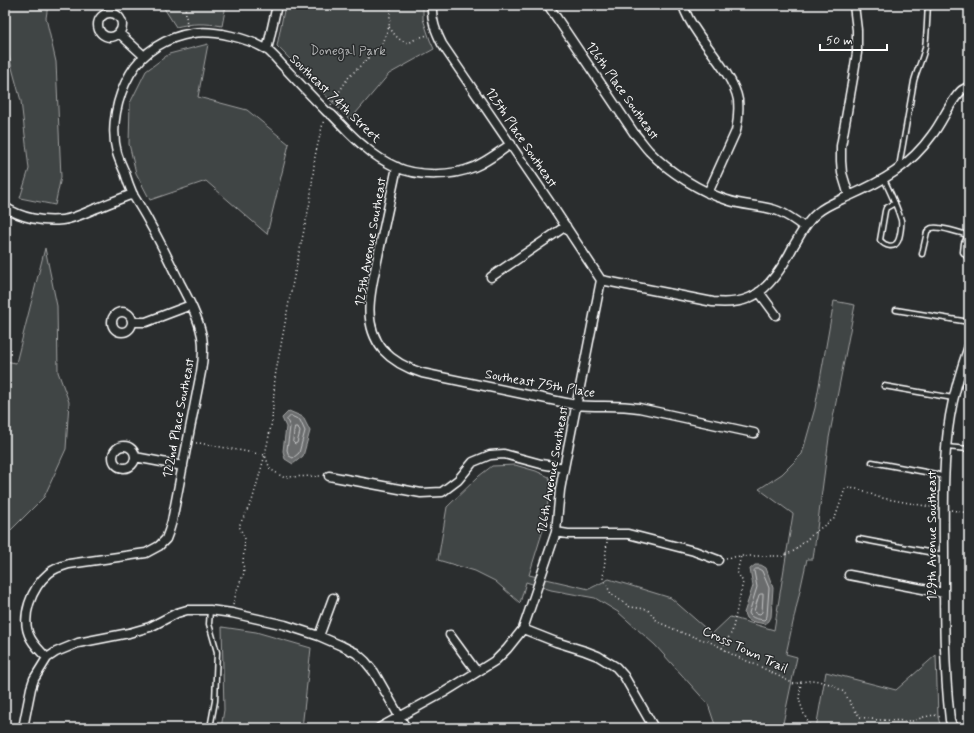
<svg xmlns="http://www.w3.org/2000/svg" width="974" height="733" font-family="Mynerve,sans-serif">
  <rect width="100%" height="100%" fill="#2a2d2e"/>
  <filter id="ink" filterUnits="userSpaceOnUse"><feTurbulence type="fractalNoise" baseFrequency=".025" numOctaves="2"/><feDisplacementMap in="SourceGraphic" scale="8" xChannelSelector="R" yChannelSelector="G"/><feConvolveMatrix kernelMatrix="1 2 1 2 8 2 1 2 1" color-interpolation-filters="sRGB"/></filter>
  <g filter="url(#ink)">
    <!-- green -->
    <path fill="#414445" stroke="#a0a2a2" d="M8,5H48L46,18L56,62L61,177L55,205L20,198L29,169L21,101L5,42Z
      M162,5H226L222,26C206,23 192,23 176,27Z
      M285,5H423V19L430,40L434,49L389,74L350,120L277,46Z
      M208,44L198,97L247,110L289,144L267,234L206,181L150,200L136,173L129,144L130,103L146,71L169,54Z
      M45,248L57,306L58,372L69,402L66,449L44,497L5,536V361L16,363Z
      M834,301L855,305L829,438L813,559H807L786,654L797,657L782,728H716L708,704L655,645L618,612L595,598L551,590L526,582L520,603L495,581L475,571L438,560L447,507L479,476L492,466L515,465L536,471L549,477L551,485L543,530L529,575L589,589L609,579L671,598L712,634L730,617L774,630L793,514L759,489L782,474L802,454L815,408Z
      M222,627L256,632L311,648L302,728H221L224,710Z
      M936,655L938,717L941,728H816L826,672L896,690Z"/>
    <!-- water -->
    <path fill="#6a6c6d" stroke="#a6a7a7" d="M289,411L303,417L310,431L303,456L293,464L285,459L283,451L286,427L282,418Z
      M755,565H761L766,568L773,588L771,617L769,621L765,624L750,621L746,618L744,613L753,586L750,569Z"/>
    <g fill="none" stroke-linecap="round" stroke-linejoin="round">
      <!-- shore -->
      <path stroke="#c3c4c5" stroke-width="1" d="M291,416L300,420L305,431L299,453L293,458L289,456L287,450L290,427L287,420Z
        M295,427H298L300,432L297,443L295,444L293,442Z
        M756,569H759L762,571L769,588L767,616L766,618L764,620C759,619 751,619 749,613L757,587L754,571Z
        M761,594H763V596L762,612L760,614L756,613L754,611L759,595Z"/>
      <!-- lane casing -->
      <g stroke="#fff" stroke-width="7">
        <path id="lane" d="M899,167L914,81C917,69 923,59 925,47C927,33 927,19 928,5
          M884,179C889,190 894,200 898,211C899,214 900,217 901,220C902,224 900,237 898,241C894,249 885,246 880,240L885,211L886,208L895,203
          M968,235L964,243L963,252L967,257H969
          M922,254L927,232C927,231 931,228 932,228C939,226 962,233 969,236
          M896,310L969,322
          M884,386L953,398
          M946,447L969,449
          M872,462L936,474L944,477
          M859,539L944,555
          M210,610L209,624L217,652L215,701L210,728"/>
      </g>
      <!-- street casing -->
      <g stroke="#fff" stroke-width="11">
        <path id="street" d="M432,5C431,20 436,32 442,44L553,207L601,280
          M548,5L634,133C640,139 644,146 650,152C669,172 701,192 727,200C743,206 763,205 778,211C788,215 796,221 804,227
          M683,5C686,16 692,25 699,35C711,52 735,80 738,100C739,111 738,121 736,131L708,193
          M98 25a12 12 0 1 1 24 0a12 12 0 1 1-24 0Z
          M119,33L144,56
          M267,50L277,5
          M397,167C391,195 385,223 379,251C373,284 359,321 383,350C394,362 406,368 422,373L576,405C597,407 618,405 639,408L754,433
          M849,196C883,181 910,166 932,135C943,121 949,103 961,91C963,89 967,88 969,86
          M5,207C21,218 43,222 62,220C72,219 83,214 92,210C105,205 119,199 133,194
          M491,277L566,226
          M601,280L713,302C725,303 738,303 749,298C769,290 785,263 794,245C801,234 806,222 817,213C826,205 838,201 849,196L842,173L841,161V146L853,78L857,53V30L854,5
          M759,292L776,315
          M112 322a10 10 0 1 1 20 0a10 10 0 1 1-20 0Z
          M132,322H146L191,305
          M113 457a11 11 0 1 1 22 0a11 11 0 1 1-22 0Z
          M135,457L183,466
          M329,476L421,493L442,492L458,480L473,462L490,455L504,454L541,464L564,468
          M556,532L568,534H628L694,551L718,560
          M849,575L944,593
          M523,629L556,642L585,651L598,656L616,667L624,676L654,728
          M450,635L477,672
          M319,636L333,598
          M47,658C41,652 35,646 31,639C19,618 32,587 49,573C55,568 62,566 69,564L146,553L159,546L166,539L169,531L172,521L201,372C203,360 204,348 202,336C198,317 189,300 180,283C170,263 161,243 150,224C145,214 139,205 133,195C130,188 127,180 125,173C122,166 119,160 117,153C110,127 117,97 130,74C143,51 167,37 193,33C215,30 247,38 266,49C272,53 278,61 283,66C298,82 312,97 327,112L332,115C343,126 353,138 365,147C374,155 385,162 396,167C418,177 453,176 474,167C488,161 499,152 511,144
          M23,728L31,688L34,679L47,658L56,652L78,643L129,633L150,627L177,613L187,610H210L232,613L285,625L319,636L342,646L356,653L365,661L374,672L406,728
          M379,728L443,693L477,672L496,660L507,649L523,629L556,532L560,490L564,468L601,280
          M953,728L950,720C944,668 944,615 944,562C944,514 942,464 950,416C954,392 961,369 969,346"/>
      </g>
      <!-- path -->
      <path stroke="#fff" stroke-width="1.5" stroke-dasharray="1 3" stroke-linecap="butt" d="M185,5L187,26
        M389,27C396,36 397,40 409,43L417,38L428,35
        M331,105L348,78L381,45L389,27L391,5
        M196,443H199L265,455L270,469L283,477L321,476
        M951,510L969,513
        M607,542L603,578L611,594L630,607L647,609L658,622L685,634L710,642L722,648L733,655L761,667L794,684L801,682L814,680L830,684L844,692L854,709L860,717L878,720L913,721L924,717L934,715L940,717
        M726,558L741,556H782L794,551L815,532L835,518L845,489L847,488L857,489L865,491L877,497L936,508
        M233,605L237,590L244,573L243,562L245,539L239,526L252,501L265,455L272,421L275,377L291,291L310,202L315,156L324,119
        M722,648L732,632L743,582L737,572L741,556
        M801,682L799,699L804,714L811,728"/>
      <!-- lane -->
      <use href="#lane" stroke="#2a2d2e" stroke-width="4"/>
      <!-- street -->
      <use href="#street" stroke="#2a2d2e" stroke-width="8"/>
    </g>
  </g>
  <g text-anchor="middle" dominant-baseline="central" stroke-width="3" stroke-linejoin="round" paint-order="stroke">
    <!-- park labels -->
    <g font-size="13" fill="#b3b4b5" stroke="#2a2d2e">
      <text x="348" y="51">Donegal Park</text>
    </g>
    <!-- street labels -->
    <g font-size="13" fill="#fff" stroke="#2a2d2e">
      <text transform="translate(622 91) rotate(55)">126th Place Southeast</text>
      <text transform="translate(335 99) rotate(44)">Southeast 74th Street</text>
      <text transform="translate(521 138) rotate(56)">125th Place Southeast</text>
      <text transform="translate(371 242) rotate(-80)">125th Avenue Southeast</text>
      <text transform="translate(540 384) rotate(10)">Southeast 75th Place</text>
      <text transform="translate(179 418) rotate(-79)">122nd Place Southeast</text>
      <text transform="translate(553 470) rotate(-80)">126th Avenue Southeast</text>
      <text transform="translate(932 536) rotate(-90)">129th Avenue Southeast</text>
      <text transform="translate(745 650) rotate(25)">Cross Town Trail</text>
    </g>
  </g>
  <!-- margin -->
  <rect width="974" height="733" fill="none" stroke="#2a2d2e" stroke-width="20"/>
  <rect x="10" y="10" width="954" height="713" fill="none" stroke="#fff" stroke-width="1.5" filter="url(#ink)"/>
  <!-- scale -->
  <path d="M820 44v6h67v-6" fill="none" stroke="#ffffff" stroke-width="2"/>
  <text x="826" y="44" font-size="12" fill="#ffffff" stroke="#2a2d2e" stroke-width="3" paint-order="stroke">50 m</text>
</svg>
